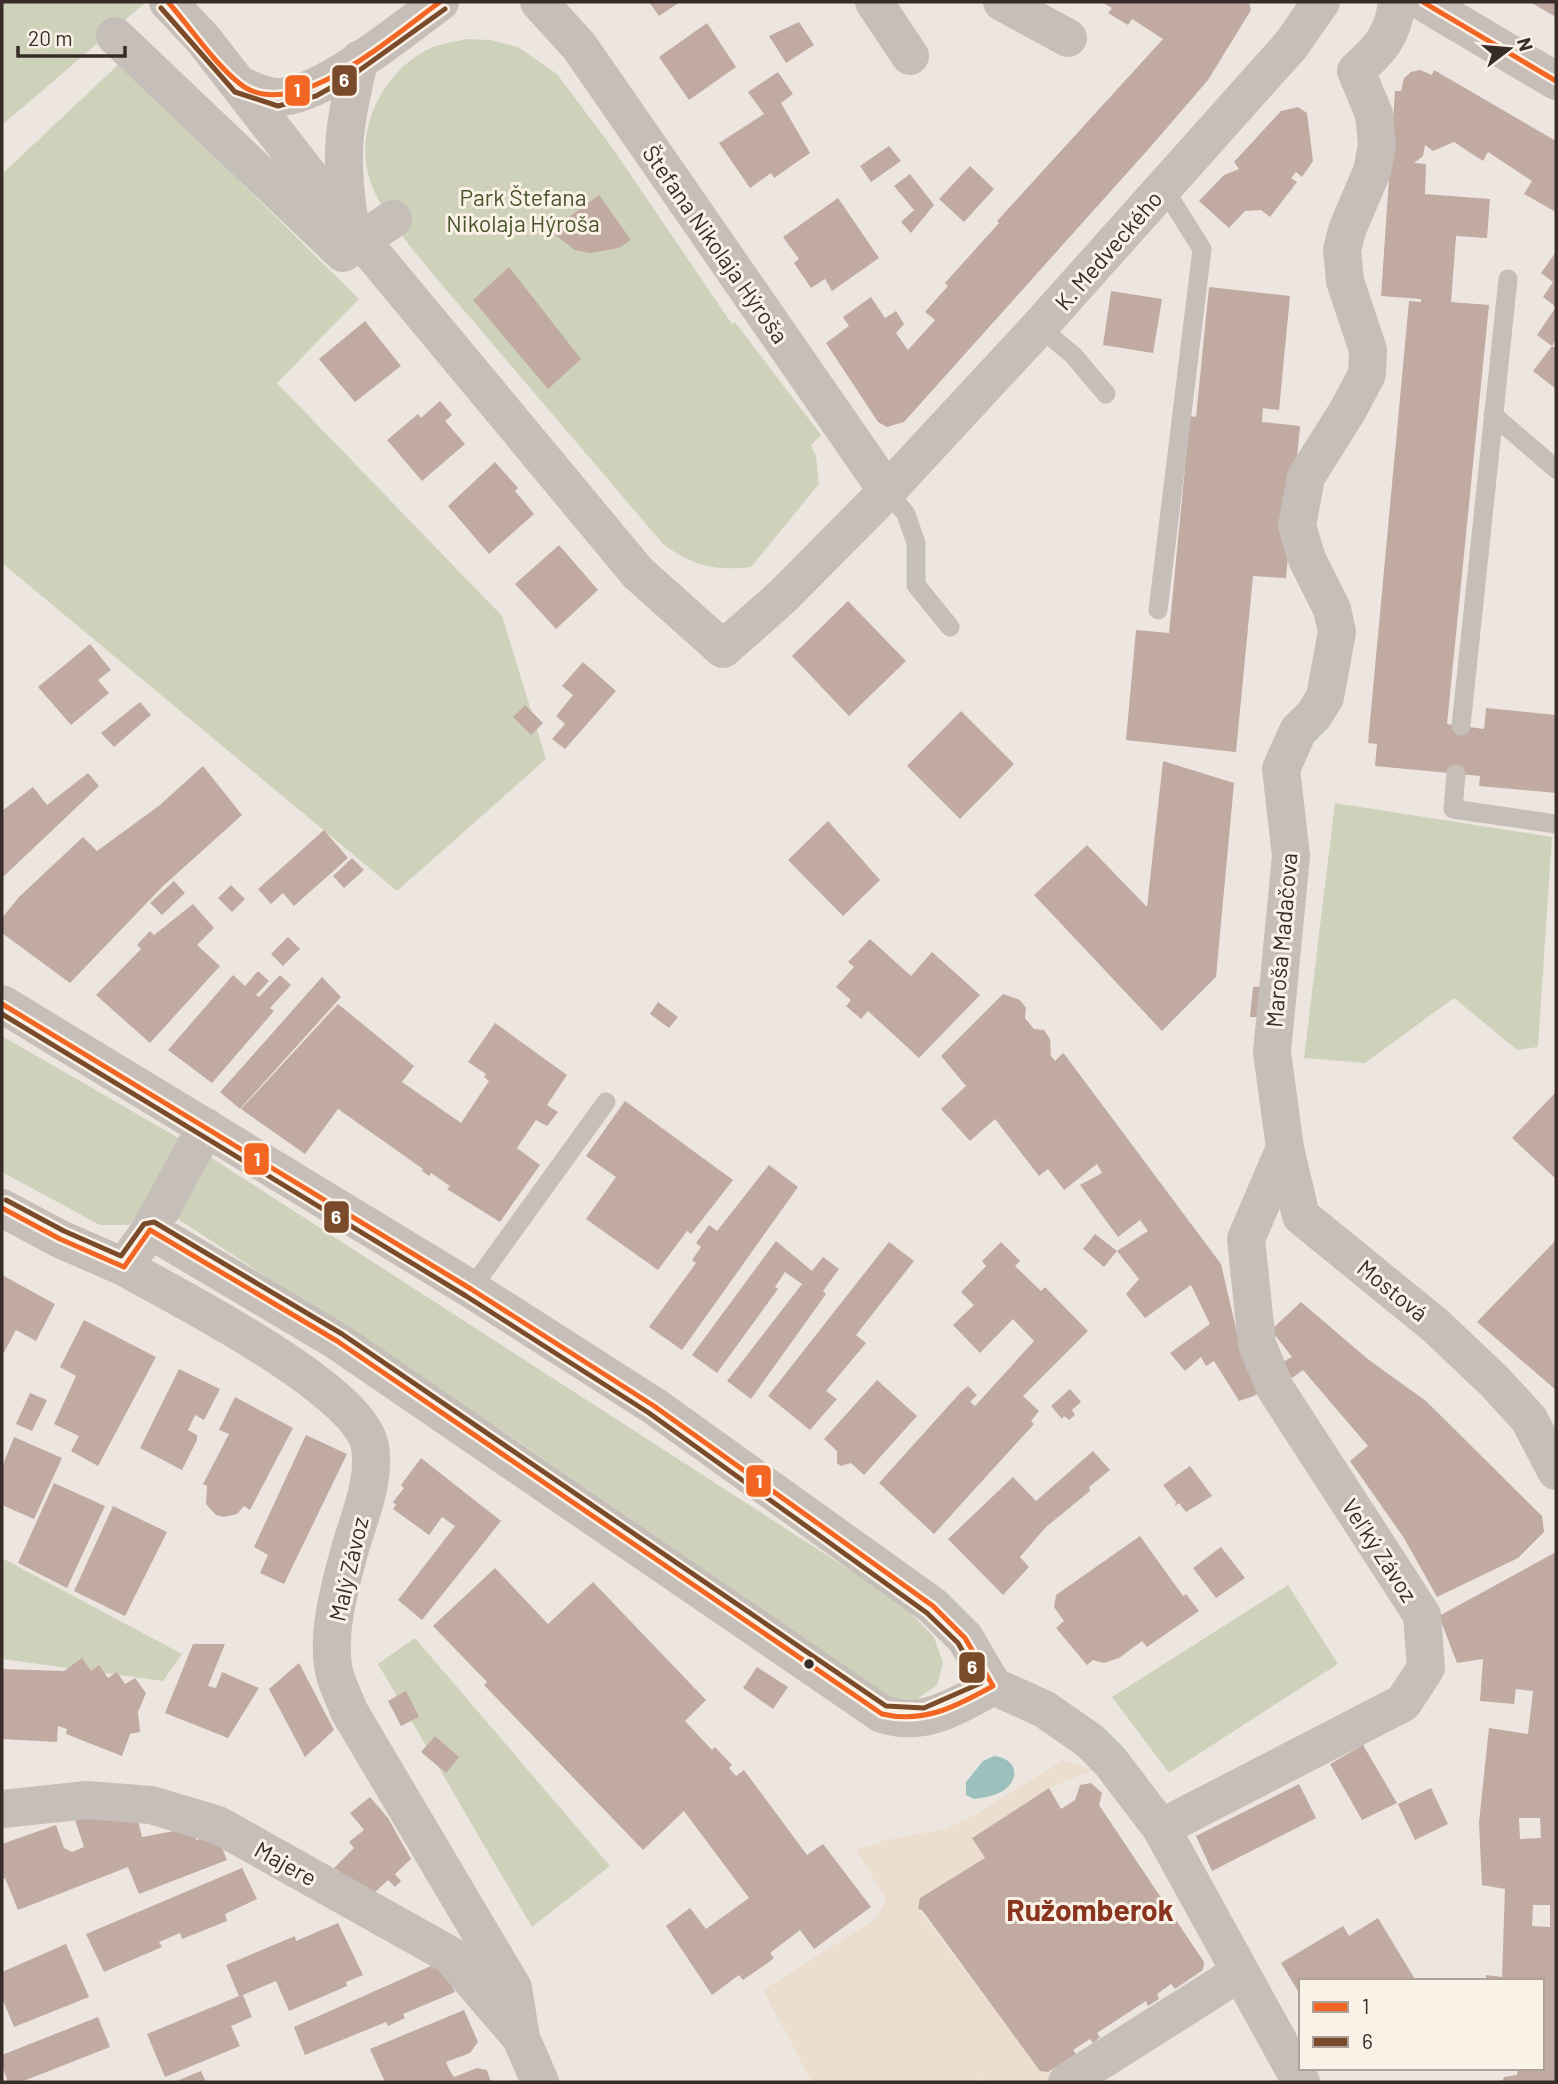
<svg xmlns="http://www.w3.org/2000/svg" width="1558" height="2084" font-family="Barlow,sans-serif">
  <rect width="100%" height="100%" fill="#ede6e0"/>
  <!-- green -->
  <path fill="#cfd2ba" d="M2,2H146L2,125Z
    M467,39L490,40L518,47L557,74L611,146L732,324L735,322L821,435L811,445L816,456L819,484L751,567C716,571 692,566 663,544C600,470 537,396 474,322C445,288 388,226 372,186C351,134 382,70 431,48C442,43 455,42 467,39Z
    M120,63L359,299L277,383L502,616L546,759L397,891L2,563V174Z
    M1335,803L1552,837L1538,1047L1517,1050L1454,998L1365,1063L1304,1058Z
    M2,1036L201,1151L901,1603L934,1637L943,1663L937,1685L917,1699L891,1698L516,1440L152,1202L129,1225H100L2,1172Z
    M2,1558L182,1654L163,1681L2,1659Z
    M1288,1585L1338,1664L1169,1773L1112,1697Z
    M415,1638L610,1866L532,1927L378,1664Z"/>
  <!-- plaza -->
  <path fill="#ecdecf" d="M1063,1760L1094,1770L1049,1788L972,1837L985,1858L920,1898L918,1909L1040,2070L1048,2072L1047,2082H987L982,2077L980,2082H812L763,1990L877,1918L886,1899L856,1850L886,1840L944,1829L971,1817Z"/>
  <!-- water -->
  <path fill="#9cc0be" d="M994,1756C1017,1758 1022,1780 1001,1792C993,1796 983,1798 974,1799L966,1795V1782L983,1761Z"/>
  <!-- building -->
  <path fill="#c1aaa1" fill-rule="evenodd" d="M649,2H680L659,16Z
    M1101,2H1249L1251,10L1208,80L1153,144L904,422L887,427L878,422L826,343L849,326L843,317L871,297L885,318L896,311L904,324L896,333L908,350L935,320L925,312L948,286L945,283L999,223L997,221L1163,39L1132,19L1128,25L1108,13L1112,8Z
    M1530,2H1556V17Z
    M799,22L814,45L786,63L769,36Z
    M707,23L736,67L689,100L659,57Z
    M1420,70L1432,75L1434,70L1556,141V212L1524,194L1532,181L1488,152L1483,161L1454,142L1433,151L1425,145L1423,156L1414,163L1426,164L1425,194L1490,199L1487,238L1456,236L1451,302L1489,305L1447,724L1484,729L1486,708L1556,715V793L1479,786L1480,776L1375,766L1377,744L1368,743L1409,301L1421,302V299L1381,296L1395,91H1401L1404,78L1411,72Z
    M778,72L793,94L781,103L810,153L774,178L771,173L750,188L719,143L764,114L748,92Z
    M1298,107L1307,113L1313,161L1302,177L1296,172L1291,178L1297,182L1270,217L1261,210L1245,211L1229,228L1199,201L1224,175L1239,169L1234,162L1281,111Z
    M889,146L901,161L871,182L860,166Z
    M970,166L994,189L964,222L939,199Z
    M910,174L934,205L911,233L901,222L914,210L894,186Z
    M599,195L631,240L619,248L590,253L575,250L550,231Z
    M838,198L879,258L832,291L825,279L811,288L794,263L799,259L783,237Z
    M1556,252V339L1552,346L1537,335L1556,307L1543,297L1553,282L1541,273Z
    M509,267L581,359L548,389L473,300Z
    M1209,287L1290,296L1279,410L1263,408L1262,422L1300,426L1286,578L1253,576L1236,752L1126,740L1136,630L1169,633L1190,416L1196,417Z
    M1111,291L1162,299L1153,353L1103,345Z
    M365,321L401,366L355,402L319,359Z
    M1552,346L1556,349V389L1533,371Z
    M440,401L452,415L445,421L465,444L422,481L387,440L418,414L421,418Z
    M495,462L518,488L515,491L534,514L489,554L448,506Z
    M559,545L598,590L556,629L515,584Z
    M848,601L906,661L849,716L792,656Z
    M90,644L111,670L98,680L109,693L71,725L38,687Z
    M583,662L616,691L565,749L552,739L565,724L556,716L573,695L562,686Z
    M140,702L151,715L114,747L101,733Z
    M525,705L543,723L531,735L513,717Z
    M961,711L1014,764L960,819L907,766Z
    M1163,761L1234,783L1216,977L1162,1031L1034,895L1087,845L1147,907Z
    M203,766L242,815L162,887L70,983L2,933V918L19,897L83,837L97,851L160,805Z
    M88,773L99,786L2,878V811L33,787L47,805Z
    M828,821L880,880L843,916L788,860Z
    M324,830L348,858L294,906L283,893L271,904L258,889Z
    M352,858L364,870L344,888L333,876Z
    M174,881L185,893L162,915L150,903Z
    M231,885L245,899L232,912L218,898Z
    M193,904L214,928L197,945L220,966L150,1043L96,995L141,949L137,945L150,931L154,935Z
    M288,937L300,949L283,966L271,954Z
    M870,939L911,976L932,952L980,995L919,1058L868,1011L861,1019L846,1006L851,1000L836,987L854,967L848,962Z
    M258,971L269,981L256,995L259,997L280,975L291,985L270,1008L274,1011L212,1083L168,1050L233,975L245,986Z
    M322,977L341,997L240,1109L220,1092Z
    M1266,986L1263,1017H1250L1253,987Z
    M1003,994L1020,1000L1026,1008L1025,1018L1034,1029L1044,1030L1050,1039L1051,1056L1055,1061L1063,1053L1065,1055L1221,1264L1241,1350L1258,1393L1254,1396L1239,1401L1214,1361L1206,1366L1201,1357L1185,1371L1170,1353L1210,1324L1191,1285L1145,1318L1126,1294L1139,1279L1117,1251L1148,1231L1140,1220L1118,1237L1080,1185L1102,1173L1097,1164L1064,1190L1048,1169L1039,1176L995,1119L970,1141L941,1109L966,1086L941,1056Z
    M658,1002L678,1017L669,1028L650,1014Z
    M338,1004L414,1066L402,1082L461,1123L489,1081L484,1077L486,1074L468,1062L495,1023L567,1075L547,1105L558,1112L547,1126L536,1120L517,1148L540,1165L500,1222L447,1189L450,1186L431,1173L429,1176L422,1171L423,1169L338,1109L305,1154L241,1109Z
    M1556,1092V1179L1512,1138Z
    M625,1101L733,1180L691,1234L687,1231L658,1270L586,1219L616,1177L586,1156Z
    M769,1165L798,1187L682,1350L649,1327L696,1263L692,1260L701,1247L696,1243L709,1225L717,1231Z
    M1095,1234L1117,1251L1104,1267L1083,1249Z
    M1556,1240V1390L1477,1322Z
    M776,1241L812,1271L823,1257L839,1269L823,1291L826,1294L751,1399L727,1381L802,1284L785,1272L775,1287L778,1289L717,1373L692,1355Z
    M889,1242L914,1261L856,1335L866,1343L826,1391L837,1399L810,1430L768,1396Z
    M1001,1242L1020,1261L1015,1266L1041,1291L1045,1287L1088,1331L1023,1396L1039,1411L1031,1421L1034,1424L934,1534L879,1483L960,1393L968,1386L977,1395L970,1402L975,1406L1034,1341L1013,1319L980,1353L953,1325L974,1305L961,1292L986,1266L982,1261Z
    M2,1275L55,1304L36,1341L16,1330L2,1356Z
    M1301,1302L1369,1360L1426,1401L1542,1516L1544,1532L1518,1558L1437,1597L1404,1538L1350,1461L1368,1446L1303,1370L1292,1378L1283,1362L1292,1357L1271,1330Z
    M84,1320L156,1357L98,1466L71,1451L79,1436L54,1424L76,1376L60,1367Z
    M179,1369L220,1389L204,1420L195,1415L188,1430L197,1435V1440L182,1470L140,1448Z
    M877,1380L917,1416L864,1475L851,1463L841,1466L837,1463V1451L824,1439Z
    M1070,1389L1081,1402L1072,1410L1075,1415L1069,1420L1064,1416L1062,1419L1051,1406Z
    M30,1393L47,1400L32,1431L16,1424Z
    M235,1397L293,1428L250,1510L244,1506L237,1514L224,1517L216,1515L206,1504L207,1486L203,1484L229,1434L219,1430Z
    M306,1435L347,1454L284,1584L260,1573L268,1555L254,1547Z
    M14,1437L62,1458L34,1519L2,1505V1467Z
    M1093,1451L1110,1470L1089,1487L1090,1491L1046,1527L1020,1557L1029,1567L1003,1595L948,1539L1013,1477L1036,1501Z
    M421,1458L501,1521L422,1620L398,1600L455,1526L442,1517L429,1535L393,1509L396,1505L393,1502L404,1488L401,1485Z
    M1190,1466L1212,1496L1186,1512L1179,1503L1175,1506L1176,1502L1163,1485Z
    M54,1483L105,1506L67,1588L18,1563Z
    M113,1506L167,1532L125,1616L74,1591Z
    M1140,1536L1183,1596L1186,1594L1199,1611L1147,1647L1142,1641L1119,1658L1104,1663L1093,1660L1087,1665L1056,1628L1064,1621L1054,1607L1056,1595Z
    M1221,1547L1245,1578L1216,1598L1193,1568Z
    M1556,1552V2082H1502L1504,2077L1517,2075L1518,2068H1542V1981H1486V1975L1502,1977L1505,1889L1482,1885L1479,1822L1489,1728L1528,1734L1533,1691L1516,1689L1514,1704L1480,1701L1483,1659L1457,1663L1439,1616ZM1519,1818H1540L1541,1838L1520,1839ZM1533,1905H1550V1927L1532,1926Z
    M495,1568L548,1624L593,1582L706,1700L685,1721L712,1750L715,1747L732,1765L729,1768L736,1776L744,1770L807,1855L823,1844L871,1907L814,1949L800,1930L770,1953L774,1958L769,1962L743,1980L739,1975L712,1995L666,1926L690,1908L706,1929L749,1898L684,1811L643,1850L484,1685L487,1682L433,1626Z
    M193,1644H225L208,1686L216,1688L222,1672L259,1688L228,1738L165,1713Z
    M82,1658L91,1671L99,1665L108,1678L117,1672L125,1684L135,1678L146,1693L138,1712L140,1732L130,1734L122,1756L66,1734L67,1729L58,1726L57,1742L2,1739V1669L64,1671Z
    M299,1663L334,1730L305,1757L269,1689Z
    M757,1667L788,1687L773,1709L743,1688Z
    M406,1691L419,1717L401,1726L388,1701Z
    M435,1736L459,1757L446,1773L421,1752Z
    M1363,1745L1397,1803L1362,1820L1330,1764Z
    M1091,1783L1102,1793L1099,1805L1204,1962L1203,1970L1175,1989L1171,1984L1157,1994L1159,1999L1148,2006L1146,2001L1097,2033L1100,2037L1093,2043L1090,2039L1073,2050L1076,2054L1048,2072L1040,2071L922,1910L918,1909L920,1898L985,1858L972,1838L1049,1788L1061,1809L1075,1800L1080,1785Z
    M1299,1784L1316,1818L1212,1871L1196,1836Z
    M1431,1788L1448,1824L1415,1840L1398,1804Z
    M370,1797L388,1818L411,1859L395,1874L401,1881L395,1887L388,1880L373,1894L334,1868L354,1848L349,1842L364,1830L350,1813Z
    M137,1816L142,1837L185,1829L197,1840L216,1833L227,1860L139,1894L128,1867L18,1910L5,1878L2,1880V1844L56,1825L64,1848L72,1852L84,1847L74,1817Z
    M242,1868L257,1899L225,1914L227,1921L182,1939L180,1933L159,1942L162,1947L104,1972L86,1934Z
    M1378,1918L1416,1981H1301V1996L1281,1963L1343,1926L1349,1936Z
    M338,1923L363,1975L346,1982L347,1986L289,2011L276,1981L243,1995L252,2017L231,2026L240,2046L165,2077L147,2034L239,1996L226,1965L295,1936L296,1941Z
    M66,1944L89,1997L14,2027L2,1998V1972Z
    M440,1962L455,1992L403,2014L405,2018L388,2026L386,2022L305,2055L294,2027Z
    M464,2010L478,2042L470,2053L446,2062L450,2071L454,2077L477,2068L487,2070L491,2082H385L370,2049Z
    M98,2017L110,2047L21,2082H8L2,2066V2055Z
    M201,2071L206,2082H174Z"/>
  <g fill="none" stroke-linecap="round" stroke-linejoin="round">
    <!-- lane -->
    <path stroke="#c6bfb9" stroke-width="19" d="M1039,327L1073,355L1106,394
      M1493,415L1556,469
      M887,491L906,514L916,543V585L950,627
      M1158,610L1202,249L1163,187
      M1461,726L1508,279
      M1456,774L1453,809L1556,824
      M471,1289L606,1102"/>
    <!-- street -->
    <path stroke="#c6bfb9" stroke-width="38" d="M168,2L203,39L327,199L638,573L723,649L783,596L887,491L1039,327L1291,45L1321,2
      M539,2L579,46L887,491
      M874,2L910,56
      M1002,2L1068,38
      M1397,2C1393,36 1380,49 1356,71L1374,114L1377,145L1372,171L1347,230L1342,250L1345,281L1368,350L1367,374L1348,410L1306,477L1297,526L1307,559L1332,609L1337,632L1325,697L1314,715L1298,731L1281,769L1291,856L1272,1052L1285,1148L1301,1216L1436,1326L1494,1381L1529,1419L1556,1471
      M1423,2L1556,81
      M115,36L343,253L393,219
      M240,85C252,90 263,96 276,97C320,99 404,28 440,2
      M350,225C339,157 343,125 360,59
      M2,1004L471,1289L654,1406L933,1606L965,1638L993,1686C957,1706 923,1728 882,1714L337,1341L150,1230L124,1267L60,1239L2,1208
      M150,1230L206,1127
      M124,1267C176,1297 361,1389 370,1447C376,1482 357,1522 348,1556C339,1591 328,1629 333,1666C335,1681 344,1697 349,1711L513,1988L521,2038
      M993,1686L1044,1709L1090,1741L1110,1761L1161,1828L1301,2082
      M2,1809L87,1800L151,1805L218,1825L450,1955L521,2038L540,2082
      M1161,1828L1403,1703L1426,1668L1422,1615L1275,1388L1257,1344L1246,1239L1285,1148
      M1067,2082L1239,1973"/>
    <!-- bus-1 casing -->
    <g stroke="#faf1e7" stroke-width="10">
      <path id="bus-1" d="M168,2C190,27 214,63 239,83C292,128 396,33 440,2
        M1423,2L1556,81
        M2,1004L471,1289L654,1406L933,1606L965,1638L993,1686C957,1706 924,1724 882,1714L337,1341L150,1230L124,1267L60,1239L2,1208"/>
    </g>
    <!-- bus-2 casing -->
    <g stroke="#faf1e7" stroke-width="10">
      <path id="bus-2" d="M161,8L235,92L278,106L316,96L350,77L445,9
        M2,1014L466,1296L649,1413L927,1613L958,1643L981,1683L924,1708L886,1706L342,1334L154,1222L144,1224L121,1256L64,1231L6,1200"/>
    </g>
    <!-- bus-1 -->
    <use href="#bus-1" stroke="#f26522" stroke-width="5"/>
    <!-- bus-2 -->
    <use href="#bus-2" stroke="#7a4b2a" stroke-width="5"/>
  </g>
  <!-- markers -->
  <circle fill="#372c27" stroke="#faf1e7" stroke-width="2.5" cx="809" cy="1664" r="6"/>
  <g text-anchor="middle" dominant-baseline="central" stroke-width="6" stroke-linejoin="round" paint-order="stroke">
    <!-- park labels -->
    <g font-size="23" fill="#47562a" stroke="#faf1e7">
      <text x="523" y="197">Park Štefana<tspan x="523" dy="26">Nikolaja Hýroša</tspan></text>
    </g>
    <!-- street labels -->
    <g font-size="23" fill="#372c27" stroke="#faf1e7">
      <text transform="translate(716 244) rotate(55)">Štefana Nikolaja Hýroša</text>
      <text transform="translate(1108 250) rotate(-49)">K. Medveckého</text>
      <text transform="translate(1281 940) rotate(-85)">Maroša Madačova</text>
      <text transform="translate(1393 1290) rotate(39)">Mostová</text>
      <text transform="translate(1380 1550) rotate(57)">Veľký Závoz</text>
      <text transform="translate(348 1569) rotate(-77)">Malý Závoz</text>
      <text transform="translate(286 1863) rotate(29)">Majere</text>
    </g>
    <!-- district labels -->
    <g font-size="30" font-weight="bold" fill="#88341e" stroke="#faf1e7">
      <text x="1090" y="1909">Ružomberok</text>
    </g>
  </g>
  <g stroke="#faf1e7" stroke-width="2.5">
    <rect x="331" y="64" width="27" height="33" rx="7" fill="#7a4b2a"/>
    <rect x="284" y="74" width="27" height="33" rx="7" fill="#f26522"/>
    <rect x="243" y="1142" width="27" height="34" rx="7" fill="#f26522"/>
    <rect x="323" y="1200" width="27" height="34" rx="7" fill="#7a4b2a"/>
    <rect x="745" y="1464" width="27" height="34" rx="7" fill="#f26522"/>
    <rect x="958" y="1651" width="28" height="33" rx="7" fill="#7a4b2a"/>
  </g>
  <g font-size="19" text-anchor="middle" font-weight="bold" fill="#fff">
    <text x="344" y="87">6</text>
    <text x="297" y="97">1</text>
    <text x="257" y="1166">1</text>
    <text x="336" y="1224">6</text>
    <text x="759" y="1488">1</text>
    <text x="972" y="1674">6</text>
  </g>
  <!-- border -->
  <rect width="1558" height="2084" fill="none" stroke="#372c27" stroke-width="7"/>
  <!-- legend -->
  <rect x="1299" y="1979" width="245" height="91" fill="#faf1e7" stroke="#aca29a" stroke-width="2"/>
  <rect x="1313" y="2002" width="35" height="10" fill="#f26522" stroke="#aca29a" stroke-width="2"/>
  <text x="1362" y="2014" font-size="21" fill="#372c27">1</text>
  <rect x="1313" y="2037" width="35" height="10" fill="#7a4b2a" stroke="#aca29a" stroke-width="2"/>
  <text x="1362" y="2049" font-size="21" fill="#372c27">6</text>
  <!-- north arrow -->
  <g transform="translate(1509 49) rotate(74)" stroke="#faf1e7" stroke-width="5" paint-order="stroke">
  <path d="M0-5L12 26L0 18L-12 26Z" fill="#372c27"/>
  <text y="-10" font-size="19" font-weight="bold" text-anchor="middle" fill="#372c27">N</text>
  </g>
  <!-- scale -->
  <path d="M18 46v10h107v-10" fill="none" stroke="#372c27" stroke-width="3.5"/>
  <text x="28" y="46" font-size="21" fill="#372c27" stroke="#faf1e7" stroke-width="5" paint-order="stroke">20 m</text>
</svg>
